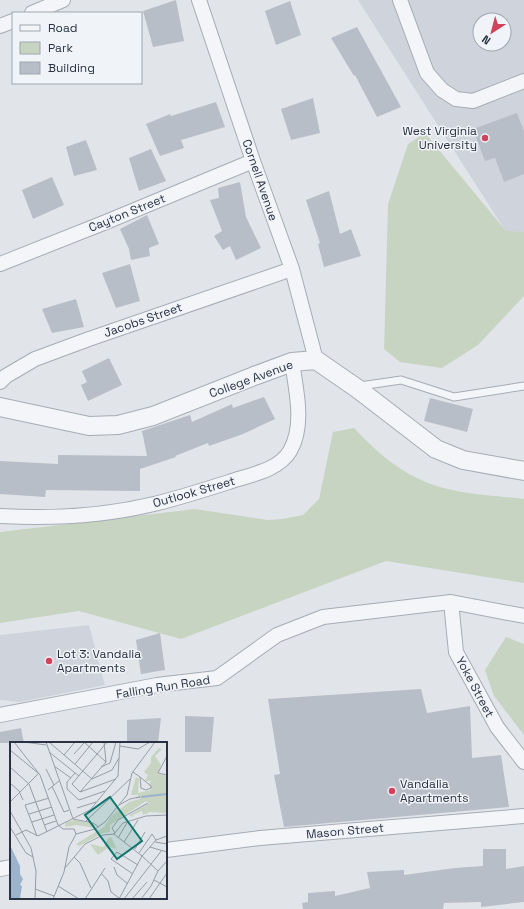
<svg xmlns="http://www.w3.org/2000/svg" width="524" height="909" font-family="'Space Grotesk',sans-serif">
	<rect width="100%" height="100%" fill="#e1e5ea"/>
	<!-- built -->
	<path fill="#cfd4dc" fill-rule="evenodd" d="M358,0H524V232H506ZM480,20H504V44H480Z
		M89,625L105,685L20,702L0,700V635Z"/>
	<!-- green -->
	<path fill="#c7d4c2" d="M425,133L506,231L524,232V296L478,345L442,368L400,362L384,349L388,204L408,144Z
		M354,428C373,448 393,467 419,479C449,494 491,495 524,499V583L386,561L181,639L79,611L0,623V532L195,509L268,520L282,519L303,515L319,499L333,432Z
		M506,637L524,644V735L494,696L485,670Z"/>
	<!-- building -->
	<path fill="#b8bec7" d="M176,0L184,41L153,47L143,11Z
		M290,1L301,35L276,45L265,11Z
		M357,27L401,107L377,117L355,75L354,76L331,38Z
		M313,98L320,133L291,140L281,109Z
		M216,102L225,127L181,140L184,148L160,156L146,124L170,114L171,116Z
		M517,113L524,131V174L504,182L495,158L485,161L473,129Z
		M86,140L97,170L74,176L66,147Z
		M151,149L166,181L139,191L129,158Z
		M52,177L64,205L33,219L22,190Z
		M240,182L246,217L261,248L236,260L230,246L223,250L214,236L222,231L210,200L219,198L218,188Z
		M329,191L340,234L351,229L361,256L324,267L318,244L320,243L306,200Z
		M147,215L159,244L149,248L150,256L131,260L129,249L120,229Z
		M130,264L140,301L116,308L102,273Z
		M76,299L84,327L52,333L42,309Z
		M109,358L122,385L88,401L81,385L87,382L82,371Z
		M264,397L275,419L243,434L209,446L208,443L175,456L176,457L140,469V491L46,490L45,497L0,494V461L58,464V455L147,456L142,431L190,415L192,422L232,404L233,408Z
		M430,398L473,409L467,432L424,421Z
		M160,633L165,670L141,674L136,640Z
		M421,689L427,713L470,706L472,758L501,755L509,807L284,827L274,775L280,774L268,699Z
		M185,716L214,717L211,752H185Z
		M161,718L158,743H127V720Z
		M21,728L24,743H0V732Z
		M483,849H506V869L524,866V902L481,907V902L444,903L443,909H303L302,903L308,902V893L335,891V896L370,888L367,872L404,870V875L455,868L483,866Z"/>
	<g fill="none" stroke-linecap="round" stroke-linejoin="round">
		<!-- service casing -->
		<g stroke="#a6acb4" stroke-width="9">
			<path id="service" d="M360,386L401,380L454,397L524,386"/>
		</g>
		<!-- minor casing -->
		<g stroke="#a6acb4" stroke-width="16">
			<path id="minor" d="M199,0L253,161L292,269L316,360
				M400,0L427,73L442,90L456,99L473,101L524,81
				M32,13L63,0
				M0,26L13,21
				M0,264L106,222L253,161
				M0,382L6,376L35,359L89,339L292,269
				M0,516C51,519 104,516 154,504C179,498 204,490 229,482C249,475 278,471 290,451C305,425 296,390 292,362
				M451,602L456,652L497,727L524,762
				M0,715L157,685L217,678L277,635L323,617L451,602L524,616
				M166,850L260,838L524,816
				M0,869L11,867"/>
		</g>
		<!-- tertiary casing -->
		<g stroke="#a6acb4" stroke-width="20">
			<path id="tertiary" d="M0,407L89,426L118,425L153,416L254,376L292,362L316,360L358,389L436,449L463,460L524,471"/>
		</g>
		<!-- service -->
		<use href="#service" stroke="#f4f5f8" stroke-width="7"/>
		<!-- minor -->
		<use href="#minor" stroke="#f4f5f8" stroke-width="14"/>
		<!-- tertiary -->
		<use href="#tertiary" stroke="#f4f5f8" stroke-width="18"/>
	</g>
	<!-- markers -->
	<g fill="#d3425b" stroke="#f0f3f7" stroke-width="1.5">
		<circle cx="485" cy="138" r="4"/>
		<circle cx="49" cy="661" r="4"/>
		<circle cx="392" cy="791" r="4"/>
	</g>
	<g text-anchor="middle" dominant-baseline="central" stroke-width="3" stroke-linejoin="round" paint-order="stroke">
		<!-- poi labels -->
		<g font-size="12" fill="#283242" stroke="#f0f3f7" text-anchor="start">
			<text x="477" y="131" text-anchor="end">West Virginia<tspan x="477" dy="14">University</tspan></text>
			<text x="57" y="654">Lot 3: Vandalia<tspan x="57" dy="14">Apartments</tspan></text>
			<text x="400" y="784">Vandalia<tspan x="400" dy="14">Apartments</tspan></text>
		</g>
		<!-- street labels -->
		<g font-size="12" fill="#283242" stroke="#f0f3f7">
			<text transform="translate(260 180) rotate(71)">Cornell Avenue</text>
			<text transform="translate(127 213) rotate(-22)">Cayton Street</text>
			<text transform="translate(143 320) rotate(-19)">Jacobs Street</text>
			<text transform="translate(251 379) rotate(-20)">College Avenue</text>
			<text transform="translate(194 492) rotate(-16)">Outlook Street</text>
			<text transform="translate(163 687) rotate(-9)">Falling Run Road</text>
			<text transform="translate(475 687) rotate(62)">Yoke Street</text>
			<text transform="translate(345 831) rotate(-5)">Mason Street</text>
		</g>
	</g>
	<!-- overview -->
	<g transform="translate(10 742)">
		<rect width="157" height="157" fill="#e1e5ea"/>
		<path d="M149,6L152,7L145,14L151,23L148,32L157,34V71L140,70L133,73L132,69L123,73V75L119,73L139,61L136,59L100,83V90L93,91L69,104L66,102L94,85L101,74L119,60L130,57L128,53H121L126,35L129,37L128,51L141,48L139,41L142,39H135L138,33L134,30L141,21V15ZM65,78L84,82L85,86L67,83L55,85L56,80ZM101,95L107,107L99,105L88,113L80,102L94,105L98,96Z" fill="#c7d4c2"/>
		<path d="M0,103L10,124V132L13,137L10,143L12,144L10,157H0Z" fill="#9bb3cb"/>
		<path fill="none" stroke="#9bb3cb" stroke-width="2" d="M131,55L157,52"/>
		<path fill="none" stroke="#979da7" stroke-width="1" d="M4,0L30,33L48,83L53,87H64L66,92M14,0L36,3M36,0L63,77L83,81L89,85M39,0L82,37L102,28L109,16M74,0L96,20M110,4L128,7L140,0M0,8L28,31M39,10L69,34M64,12L74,1M54,13L65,0M157,14L148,31L157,33M65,22L83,0M44,24L61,36M0,25L19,42L37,90M91,25L100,21L106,0M36,27L44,43M123,30L130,35L141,44V46L136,48L131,46L130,35M65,31L57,40V47L69,58L95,49M0,41L9,49L13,58M42,44L54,70L59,68M38,48L49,39M70,50L62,42L97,0M70,50L96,20L94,0M70,50L106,37M0,60L29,31M109,63L120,57L129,55H130L126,56M67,66L86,60M0,69L21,106L26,129L25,157M19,72L42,65M76,79L120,37M22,80L44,73M34,83L46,79M0,85L16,111L23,115M105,91L102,86L108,78L138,61M66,92L85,87L95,80L117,53L122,31L145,0M104,92L132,114L148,129M6,93L16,88L28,94L80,68L108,34L110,0M27,94L15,63L39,56M108,96L118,79M114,100L128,78M145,100L157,102M140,105L157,110M125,107L135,90M129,111L142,92L146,98M64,115L70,121L81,146M104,125L107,133L118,142M55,126L75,102L93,93L104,92L113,81L136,74L157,73M91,131L98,139L101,150L109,156M123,132L101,117L107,110L128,123M144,138L157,145M48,144L69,157M25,147L44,154M43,157L54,130L59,105L66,92M75,157L95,126M109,157L132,114L146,98L157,94M114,157L152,108M122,157L137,140M131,157L141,144L148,129L157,119M139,157L157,131"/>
		<path fill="#0f766e" fill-opacity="0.15" stroke="#0f766e" stroke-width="2" d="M100,55L132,99L107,117L75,73Z"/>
		<rect width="157" height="157" fill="none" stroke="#283242" stroke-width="2"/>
	</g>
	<!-- legend -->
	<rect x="12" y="12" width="130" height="72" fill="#f0f3f7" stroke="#a0a6af"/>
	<rect x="20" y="25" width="20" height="6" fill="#f4f5f8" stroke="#a0a6af"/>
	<text x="48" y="32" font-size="12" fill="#283242">Road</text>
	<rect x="20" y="42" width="20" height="12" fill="#c7d4c2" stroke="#a0a6af"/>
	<text x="48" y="52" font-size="12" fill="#283242">Park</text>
	<rect x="20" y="62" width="20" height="12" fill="#b8bec7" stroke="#a0a6af"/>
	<text x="48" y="72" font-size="12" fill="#283242">Building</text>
	<!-- north arrow -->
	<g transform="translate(492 32) rotate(216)"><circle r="19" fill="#f0f3f7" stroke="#a0a6af"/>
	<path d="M0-3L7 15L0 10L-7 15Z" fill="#d3425b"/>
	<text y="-6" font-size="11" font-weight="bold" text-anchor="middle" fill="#283242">N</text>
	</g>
</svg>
